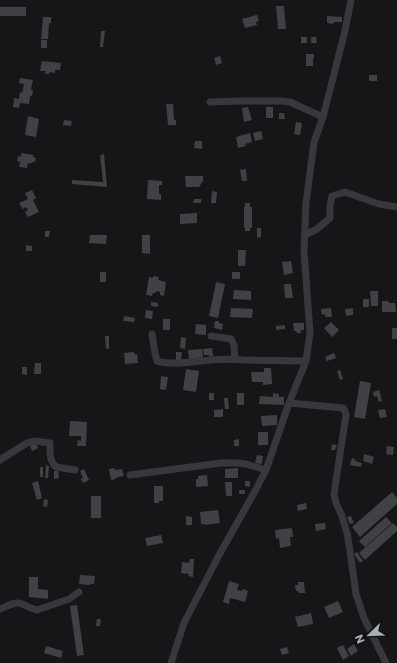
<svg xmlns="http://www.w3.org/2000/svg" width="397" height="663" font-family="Poppins,sans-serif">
	<rect width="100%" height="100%" fill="#161618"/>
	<!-- building -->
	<path fill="#404145" d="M276,6H284L286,29H278Z
		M0,7H26V16H0Z
		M257,15L259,21L256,22L257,25L245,28L242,19Z
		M327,16L342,17V22H334L333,24L327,23Z
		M43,17H51V23H49L48,39H41Z
		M101,31H105L103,47H100Z
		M301,37H307V43H301Z
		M311,37H316L317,43H311Z
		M41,40H47V48H41Z
		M306,54H314V58H313V66H306Z
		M220,56L222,63L216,65L214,58Z
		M42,61L61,63L60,70H55V73L49,72V74H45L46,71H40Z
		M369,75H377V81H369Z
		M20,78L33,80L31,89L33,90L32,96H30L29,104L20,103L19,108L13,107L14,98L19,99L20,92L22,93L24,84L19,83Z
		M166,104H173L174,120H176V125H168Z
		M248,107L252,120L244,122L242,108Z
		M266,107H273V118H266Z
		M279,113H284L285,119H279Z
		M28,116L39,119L36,137L25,135Z
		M64,120L72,121L71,126L63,125Z
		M296,122L302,123L300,135L294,134Z
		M261,131L263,139L255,141L253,133Z
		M250,133L252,142L245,144L246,146L238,148L236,137Z
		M195,141H202V149L194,148Z
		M21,153L34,155L33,157L36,158L35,162H33L32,163H28L27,168L19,167L20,162L17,161L18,156L21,157Z
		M104,154L107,187L72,184V180L103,182L100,155Z
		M246,169L247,181H242L240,170Z
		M185,176H203V181L199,187H186Z
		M148,180L162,181V185H159V194H161V200L147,199Z
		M32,190L36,198L33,200L39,212L28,217L25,212L28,210L26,207L23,209L19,203L28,199L25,193Z
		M212,191L217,192L216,203H211Z
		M194,199H201V203H193Z
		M245,203H250V207H252V228H250V231H245V228H244V207H245Z
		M197,213V223L180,224V214Z
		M257,228H261V237L257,238Z
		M45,231H50L49,237H45Z
		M90,235H107L106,244L89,243Z
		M142,235H150V254L142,253Z
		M26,245L32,246V251H26Z
		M238,250H246L245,266H238Z
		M291,261L293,273L284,275L282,262Z
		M100,272H106V282H100Z
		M232,272H240V279H232Z
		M153,276L159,277L158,280L166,282L164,296L160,295V292L156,291V293H153L152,296L146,295L149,277L153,278Z
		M216,282L225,284L218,318L209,316Z
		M284,284H291L293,298H285Z
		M234,290L251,291V300L233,299Z
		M370,291H378V306H371Z
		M363,299H369V307H363Z
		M382,301H388L389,303H395L396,312H382Z
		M151,302L158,303V307L151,306Z
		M231,308L253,309L252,318L230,317Z
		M331,308L332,317H325V314L322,315L321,309Z
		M353,308V315L346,316L345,309Z
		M146,310L153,311L152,319L145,318Z
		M124,316L135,318L134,322L123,321Z
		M163,319H170V330H163Z
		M215,321H219V323L223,324L222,330L214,328Z
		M331,322L339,330L332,337L324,328Z
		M293,323H304V330H301V333H297L296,331H294Z
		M196,324L206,325V335L195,334Z
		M285,325V329L276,330V326Z
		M392,328H397V339H392Z
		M105,336H109V349H106Z
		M181,337L186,338L185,349L180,348Z
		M212,348L213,356L209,357V355H204L203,349Z
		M202,349L203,357L189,359L188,350Z
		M134,352V354H137L138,363L125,364L124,353Z
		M176,352H182L181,360H176Z
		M334,353L336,358L327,361L325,357Z
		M35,363H41V374H34Z
		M22,367H27V375L22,374Z
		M264,368H271L272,384L263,385V382H252L251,372H264Z
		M186,369L199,371L196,392L183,390Z
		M340,370L343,379L340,380L337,371Z
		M161,376L168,377L166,390L160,389Z
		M360,381L371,383L365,419L354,417Z
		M379,390L382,401L379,402L377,396L374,397L373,392Z
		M209,393H214V400H209Z
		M237,393H244V405H237Z
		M273,393L279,394V397H284V405L259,404L260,396L273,397Z
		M224,398H228L229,409H225Z
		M223,409V417H214V410Z
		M385,409L387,417L380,418L378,410Z
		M277,415V425L262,426L261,416Z
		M70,421L87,422L86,446H77L78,440L81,441V436H69Z
		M258,432H268V445H258Z
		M239,439V446H234V440Z
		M36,443L38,448L32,451L30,446Z
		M332,444L337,445L335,450H331Z
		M387,446L394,447L393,455L386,454Z
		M364,454L374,457L372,464L363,461Z
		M257,455L263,456L262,464L255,463Z
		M352,458L355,459V461L362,463L361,467L350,465Z
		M46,465L49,466L48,478H45Z
		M40,467H43V477H40Z
		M115,468V470L122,469L124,476L115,478L116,479L111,480L109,469Z
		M238,468V478H225V469Z
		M84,469L89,480L83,483L81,479L83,478L80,471Z
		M54,471H58L59,478L54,479Z
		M207,475L208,486L196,487V479H198V476Z
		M38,481L42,498L37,500L32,483Z
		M245,481H250V487L245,486Z
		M225,482H232V496H226Z
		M154,486H163V501H159V503H154Z
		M239,490H245V494H239Z
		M392,492L397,498V504L360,537L352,527Z
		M91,496H101V518H91Z
		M44,499L48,500L47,507L43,506Z
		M306,503L307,509L298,511L297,505Z
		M218,510L220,523L205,525V524H201L200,512Z
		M186,516L192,517V525H186Z
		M351,516L354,523L350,524L347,517Z
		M386,517L392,523L365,547L359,541Z
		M325,523L326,529L316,531L315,524Z
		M393,523L397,527V531L365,560L359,553Z
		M292,528L293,537H290L291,546L280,548L279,538L276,539L275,530Z
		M161,535L163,543L147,546L145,538Z
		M357,552L363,561L360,563L354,554Z
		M190,559H194L193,577L188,576L189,574L181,573L182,562L189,563Z
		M80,575L95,576L94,584H90V585L79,584Z
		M29,577H38V589L48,590V599L29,597Z
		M229,581L239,584L237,590L242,591L243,589L248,591L245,602L230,598L229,604L223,602Z
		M298,582H304L305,593H299L298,591H296L295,585H298Z
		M338,601L343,612L329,618L324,607Z
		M77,605L84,655L77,656L70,606Z
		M311,613L313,624L298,627L295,617Z
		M97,619H101L100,626H96Z
		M354,644L358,651L351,656L347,649Z
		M343,645L349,656L343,660L337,648Z
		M46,646L63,651L61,658L44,653Z
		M287,647L289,653L282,655L280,649Z"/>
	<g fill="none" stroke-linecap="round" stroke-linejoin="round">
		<!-- minor -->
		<path stroke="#37383d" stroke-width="7" d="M210,102L241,101H281L290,102L323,117
			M305,235L317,229L330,218V207L332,196L345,192L379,204L397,207
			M152,334L155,353L157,361C170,366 197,361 211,360C222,359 233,359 243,360L306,361
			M211,336L231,339L234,345L235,359
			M289,403L343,408L345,411L346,415L334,494L336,503L342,516L347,533L350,551L356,594L364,618L386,663
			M0,460L27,443L34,441L50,443C50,451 49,461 56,467L75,470
			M130,475L221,463H237L246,464L266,470
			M0,609C7,606 15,601 22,604C27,606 31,609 37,610L69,599L79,592
			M171,663L184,623L218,557L254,493L266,470L289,403L306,361L310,333L304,251L306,203L314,142L323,117L345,31L351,0"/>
	</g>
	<!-- north arrow -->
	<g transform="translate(369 635) rotate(247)" stroke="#111113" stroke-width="3" paint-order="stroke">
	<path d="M0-3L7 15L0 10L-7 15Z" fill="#a8adb8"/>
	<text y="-6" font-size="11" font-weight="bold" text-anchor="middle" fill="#a8adb8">N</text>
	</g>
</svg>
